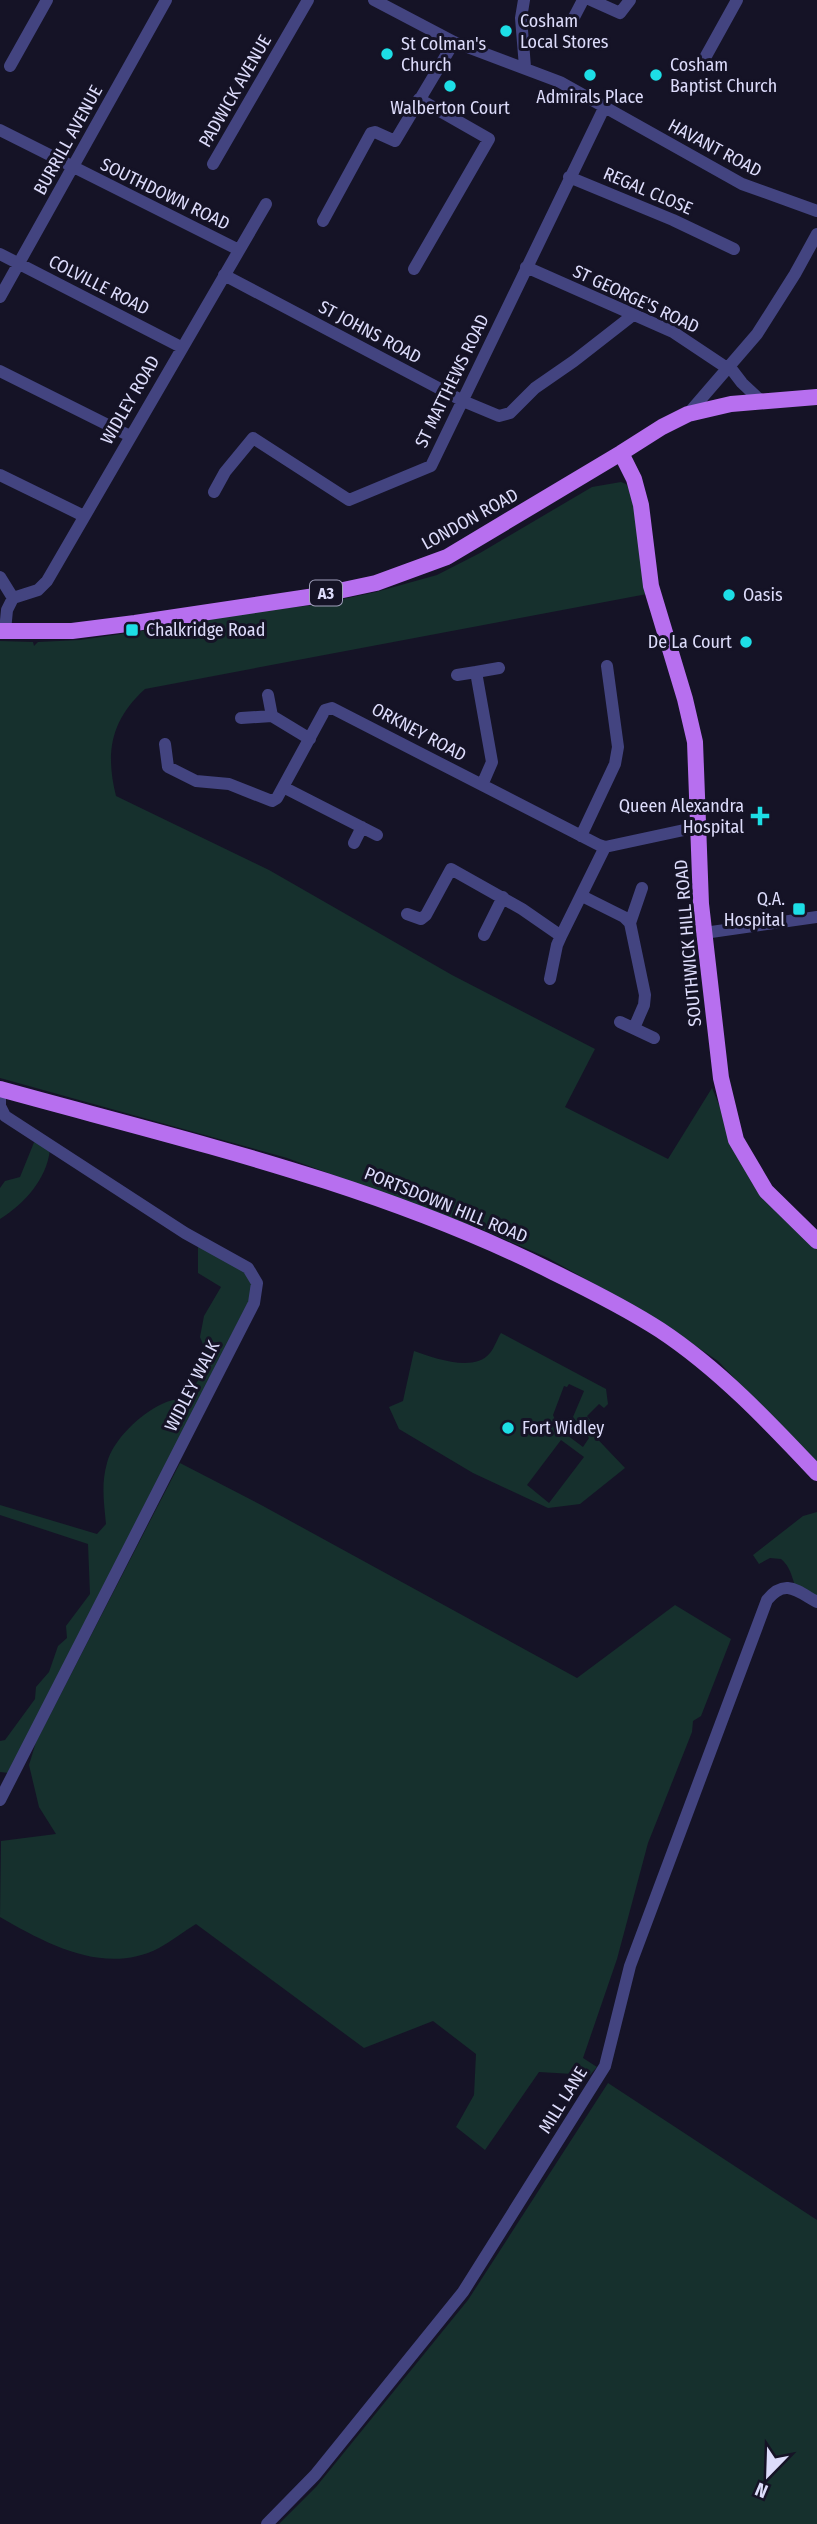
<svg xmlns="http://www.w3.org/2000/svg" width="817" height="2524" font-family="'Fira Sans Condensed',sans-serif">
	<rect width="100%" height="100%" fill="#151326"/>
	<!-- green -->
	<path fill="#16302d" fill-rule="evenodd" d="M621,482L626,484L632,495L647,594L145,689C111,720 105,752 116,796L269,870L452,975L595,1049L565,1107L668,1159L712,1088L752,1183L817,1249V1465L718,1361L650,1315L548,1258L484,1230L287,1158L0,1078V641L33,642L34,646L38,642L80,640L135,632L249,612L315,605L376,592L437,575L480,553L592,487Z
		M35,1140L50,1150C46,1180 25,1203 0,1219V1188L5,1181L20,1177Z
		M198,1245L244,1271L252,1282V1295L9,1773L0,1772V1741L5,1740L35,1699L36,1687L49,1672L58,1646L67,1638L66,1626L90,1594L88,1544L0,1515V1505L97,1534L106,1524C104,1503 101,1484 107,1463C113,1440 140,1414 162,1404C169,1400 180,1399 188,1397L203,1372L206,1352L200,1337L204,1316L221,1287L198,1273Z
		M501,1333L606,1389L608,1404L604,1408L599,1404L587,1416L590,1420L585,1426L625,1468L580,1504L548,1508L473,1473L399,1429L389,1407L403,1401L414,1351C434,1358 474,1373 490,1353C495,1347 497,1339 501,1333ZM569,1384L584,1391L573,1417L589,1438L583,1447L559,1429L553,1415L564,1386L567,1387ZM561,1440L584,1457L549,1503L527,1485Z
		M180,1463L263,1506L577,1678L675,1605L731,1639L701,1716L693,1721L692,1732L648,1843L617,1959L583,2058L597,2067L590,2075L539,2072L485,2150L456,2127L474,2095L476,2054L433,2021L364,2048L196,1924C184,1931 172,1941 159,1948C105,1976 47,1944 0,1917L1,1841L56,1834L39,1807L29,1765L36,1742Z
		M817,1512V1597C812,1595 804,1593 799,1590C791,1583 794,1570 781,1559L770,1558L759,1564L753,1555L803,1516Z
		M608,2083L817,2220V2524H279L316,2487L468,2300Z"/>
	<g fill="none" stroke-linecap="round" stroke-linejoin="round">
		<!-- minor -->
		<path stroke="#434480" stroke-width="12" d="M374,0L454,42L560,82L742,184L817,211
			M524,0L521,18L525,67
			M591,0L620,13L630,0
			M571,23L583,0
			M706,56L737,0
			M10,66L47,0
			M0,130L239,250
			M213,164L308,0
			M569,177L673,220L734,249
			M323,221L371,133L375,132L395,141L454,42
			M0,254L181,347
			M526,267L673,332L727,368
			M414,269L489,139L419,99
			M224,275L463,401L499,416L510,413L535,388L574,361L633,315
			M0,297L166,0
			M729,366L742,383L761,401
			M0,371L130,436
			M688,414L757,334L795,274L817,234
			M0,475L84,516
			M214,492L225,472L253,438L349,500L431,466L605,106
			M0,577L13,598L7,610L5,631
			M13,598L38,590L47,581L266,204
			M457,675L476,672
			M268,695L272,716
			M241,718L272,716L310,739
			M165,744L168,767L196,781L229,784L272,801L277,798L325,710L332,708L599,845L605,847L698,827
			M482,785L492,762L476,672L499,668
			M283,787L377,835
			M581,836L615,764L618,747L607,666
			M354,843L362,827
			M582,896L624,917L630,923L645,995L644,1005L634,1028
			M407,914L421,919L426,915L451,869L522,909L561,936L605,847
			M630,923L642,888
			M704,933L817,917
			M484,935L503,897
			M550,979L557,945L561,936
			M620,1022L654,1038
			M0,1800L254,1303L257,1283L248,1268L185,1233L5,1116L0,1106V1089
			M267,2524L315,2475L463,2292L605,2066L630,1966L767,1600C785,1578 797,1591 817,1602"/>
		<!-- major -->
		<path stroke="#b76fef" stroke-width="16" d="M621,453L634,479L641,505L651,586L685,699L695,742L701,904L721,1078L736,1140L766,1191L817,1241
			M0,631H72L135,623L315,596L376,583L447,557L621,453L662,427L688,414L731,404L817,397
			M0,1089C188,1141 378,1184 553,1272C590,1290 626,1308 660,1330C719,1369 769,1422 817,1473"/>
	</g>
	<!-- markers -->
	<g fill="#1ddee6" stroke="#151326" stroke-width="2.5">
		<circle cx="506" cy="31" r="7"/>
		<circle cx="387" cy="54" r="7"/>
		<circle cx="590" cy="75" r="7"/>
		<circle cx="656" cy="75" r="7"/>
		<circle cx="450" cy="86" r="7"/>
		<circle cx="729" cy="595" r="7"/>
		<rect x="125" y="623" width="14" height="14" rx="3.5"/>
		<circle cx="746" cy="642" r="7"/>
		<path d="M756.5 805.5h7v7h7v7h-7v7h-7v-7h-7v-7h7z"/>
		<rect x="792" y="902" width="14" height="14" rx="3.5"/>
		<circle cx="508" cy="1428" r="7"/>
	</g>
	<g text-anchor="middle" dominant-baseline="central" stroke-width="6" stroke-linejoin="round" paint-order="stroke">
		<!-- shield labels -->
		<rect fill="#151326" stroke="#a1a0bb" stroke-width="2" x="310" y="580.5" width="32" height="25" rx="5"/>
		<g font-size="16" font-weight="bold" fill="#dddcfb">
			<text x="326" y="593">A3</text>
		</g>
		<!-- poi labels -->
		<g font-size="18" fill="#dddcfb" stroke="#151326" text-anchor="start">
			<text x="520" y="21">Cosham<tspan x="520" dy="21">Local Stores</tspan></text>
			<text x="401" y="44">St Colman's<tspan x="401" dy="21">Church</tspan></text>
			<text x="670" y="65">Cosham<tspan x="670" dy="21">Baptist Church</tspan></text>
			<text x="590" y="97" text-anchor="middle">Admirals Place</text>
			<text x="450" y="108" text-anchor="middle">Walberton Court</text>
			<text x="743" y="595">Oasis</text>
			<text x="146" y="630">Chalkridge Road</text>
			<text x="732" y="642" text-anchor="end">De La Court</text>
			<text x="744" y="806" text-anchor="end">Queen Alexandra<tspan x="744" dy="21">Hospital</tspan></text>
			<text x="785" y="899" text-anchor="end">Q.A.<tspan x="785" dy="21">Hospital</tspan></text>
			<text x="522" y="1428">Fort Widley</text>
		</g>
		<!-- street labels -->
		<g font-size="18" fill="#dddcfb" stroke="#151326">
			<text transform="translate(235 91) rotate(-60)">PADWICK AVENUE</text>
			<text transform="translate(68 140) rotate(-61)">BURRILL AVENUE</text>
			<text transform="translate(715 148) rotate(28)">HAVANT ROAD</text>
			<text transform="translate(648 191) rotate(23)">REGAL CLOSE</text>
			<text transform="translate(165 194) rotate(26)">SOUTHDOWN ROAD</text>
			<text transform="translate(99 285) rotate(27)">COLVILLE ROAD</text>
			<text transform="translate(636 299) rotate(25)">ST GEORGE'S ROAD</text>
			<text transform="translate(370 332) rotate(28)">ST JOHNS ROAD</text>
			<text transform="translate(452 381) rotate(-64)">ST MATTHEWS ROAD</text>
			<text transform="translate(130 400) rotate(-60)">WIDLEY ROAD</text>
			<text transform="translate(470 519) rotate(-29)">LONDON ROAD</text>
			<text transform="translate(419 732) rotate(28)">ORKNEY ROAD</text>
			<text transform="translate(688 943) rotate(-95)">SOUTHWICK HILL ROAD</text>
			<text transform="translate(446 1205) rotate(22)">PORTSDOWN HILL ROAD</text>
			<text transform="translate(192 1386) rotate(-63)">WIDLEY WALK</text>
			<text transform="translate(563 2100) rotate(-58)">MILL LANE</text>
		</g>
	</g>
	<!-- north arrow -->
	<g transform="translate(768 2475) rotate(203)" stroke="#151326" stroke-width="5" paint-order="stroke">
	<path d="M0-5L12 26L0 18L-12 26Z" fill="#dddcfb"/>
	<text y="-10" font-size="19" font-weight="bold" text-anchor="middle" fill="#dddcfb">N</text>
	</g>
</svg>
